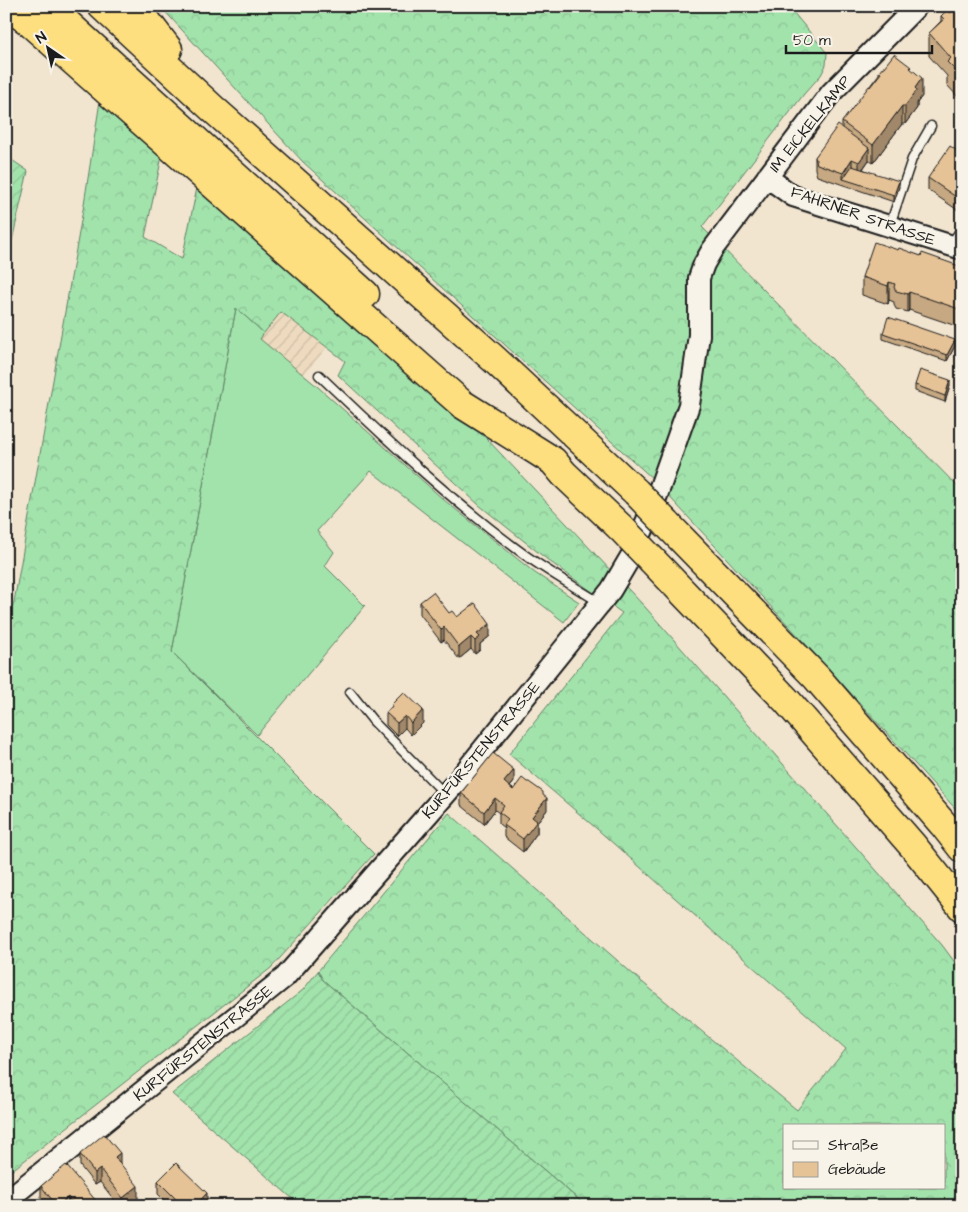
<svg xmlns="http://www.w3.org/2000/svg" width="968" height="1212" font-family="'Architects Daughter',sans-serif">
	<defs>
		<pattern id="industrial-furrows" width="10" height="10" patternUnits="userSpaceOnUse" patternTransform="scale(1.25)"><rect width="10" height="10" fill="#eedbbf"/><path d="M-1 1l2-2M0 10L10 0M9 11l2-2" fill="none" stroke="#ccbba4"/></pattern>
		<pattern id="forest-crowns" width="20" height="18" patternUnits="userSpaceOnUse" patternTransform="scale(1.25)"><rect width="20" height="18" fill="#a2e3ac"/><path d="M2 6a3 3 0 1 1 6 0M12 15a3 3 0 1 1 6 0" fill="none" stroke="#8bc293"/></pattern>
		<pattern id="garden-furrows" width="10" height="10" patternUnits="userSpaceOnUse" patternTransform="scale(1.25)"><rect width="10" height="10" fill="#a2e3ac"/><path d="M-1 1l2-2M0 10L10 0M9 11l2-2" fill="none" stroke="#8bc293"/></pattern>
	</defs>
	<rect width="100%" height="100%" fill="#f2e5d0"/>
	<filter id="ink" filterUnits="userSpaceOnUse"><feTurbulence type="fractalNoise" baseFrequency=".02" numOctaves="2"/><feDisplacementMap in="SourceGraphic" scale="10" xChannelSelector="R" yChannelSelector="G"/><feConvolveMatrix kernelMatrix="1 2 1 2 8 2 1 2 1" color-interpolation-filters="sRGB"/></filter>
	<g filter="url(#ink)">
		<!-- industrial -->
		<path fill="url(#industrial-furrows)" d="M281,312L327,347L304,375L259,339Z"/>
		<!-- grass -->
		<path fill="#a2e3ac" stroke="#5f8064" d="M236,308L264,333L260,339L318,387L444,500L535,573L579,602L564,622L371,471L317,531L334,552L325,566L365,606L257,735L172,652Z"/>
		<!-- forest -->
		<path fill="url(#forest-crowns)" stroke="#5f8064" fill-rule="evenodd" d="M160,6H788L827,53L826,65L821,75L804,94L702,227L962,491V816L837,678L653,479L303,162Z
			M100,101L162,156L145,237L182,259L197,188L486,438L645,607L942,945L962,972V1206H586L323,980L318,971L449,813L642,982L797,1110L846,1049L597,829L509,754L622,613L549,561L479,505L338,375L345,361L281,312L264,333L236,308L172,652L374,854L271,968L6,1175V619L14,602L84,204ZM784,1126H944V1188H784Z"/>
		<!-- garden -->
		<path fill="url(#garden-furrows)" stroke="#5f8064" d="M6,156L28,171L6,267Z
			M318,971L323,980L586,1206H301L172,1094L303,990Z"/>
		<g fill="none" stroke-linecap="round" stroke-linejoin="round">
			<!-- service casing -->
			<g stroke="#1c1c1c" stroke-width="11">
				<path id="service" d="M890,225L912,159L931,126
					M951,244L962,228
					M319,375C385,438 451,501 525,555C549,572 575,587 599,602
					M350,692L374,722L445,794"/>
			</g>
			<!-- tertiary casing -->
			<g stroke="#1c1c1c" stroke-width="24">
				<path id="tertiary" d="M767,177L793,196L962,249
					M6,1201L285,977L459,779L611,590L634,551L655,501L689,405L699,335V278L704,264L712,250L831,93L917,6"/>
			</g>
			<!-- motorway casing -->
			<g stroke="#1c1c1c" stroke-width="31">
				<path id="motorway" d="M8,6L27,20L462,404L553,461L564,474L621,528
					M48,6L365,294
					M102,6L212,108L495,360L636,492
					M135,6L168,49
					M667,524L817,678L943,824L962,848
					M652,560L787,701L913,846L962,907"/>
			</g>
			<!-- service -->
			<use href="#service" stroke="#f7f3e8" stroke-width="8"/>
			<!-- tertiary -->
			<use href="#tertiary" stroke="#f7f3e8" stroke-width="20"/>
			<!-- motorway -->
			<use href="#motorway" stroke="#fedf80" stroke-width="28"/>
			<!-- motorway-bridge casing -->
			<g stroke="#1c1c1c" stroke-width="31" stroke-linecap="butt">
				<path id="motorway-bridge" d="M636,492L667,524
					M621,528L652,560"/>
			</g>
			<!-- motorway-bridge -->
			<use href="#motorway-bridge" stroke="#fedf80" stroke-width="28"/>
		</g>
		<!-- wall -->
		<path fill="#c6a882" stroke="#1c1c1c" d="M962,6V95L959,98L947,85V76L929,56V33L941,21V16L950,13Z
			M884,67L911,69L922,96L917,103V108L905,124H902L873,163L869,160L863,169L899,187L894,202L817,176L815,169V157L842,128V122L879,74V72Z
			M962,152V213L928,190V178Z
			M898,250L962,267V328L909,310L908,312L896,309L894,305V302L889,300L888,304L862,295V277Z
			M883,333L955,346L947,361L883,339Z
			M915,385L950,386L945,402L915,391Z
			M420,602L457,617L490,636L480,644V650L475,654L471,649L459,659L444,640L441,642L420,614Z
			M392,704L423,723L411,735L405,728L397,736L386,725V713L392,706Z
			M514,782L510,787L547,810L537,822V833L523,852L504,837V828L499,824V813L495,810L484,824L461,805V793Z
			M80,1154L120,1163L138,1198L128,1206H119L100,1182L95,1185L80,1166Z
			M158,1181L207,1206H170L158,1194Z
			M41,1186L97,1206H47L41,1198Z"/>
		<!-- shaded-wall -->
		<path fill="#a1886a" stroke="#1c1c1c" d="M962,48V95L959,98V74L961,49Z
			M922,78V96L917,103V108L905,124V106L915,88Z
			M902,106V124L873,163V145Z
			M869,148V160L859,174V162Z
			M852,159V172L843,179V173Z
			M899,181V187L894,202V195Z
			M889,282V300L888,304V286Z
			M909,292V310L908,312V294Z
			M955,340V346L947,361V355Z
			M950,380V386L945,402V396Z
			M490,624V636L480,644V650L475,654V641L477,634Z
			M444,627V640L441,642V630Z
			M471,637V649L459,659V647Z
			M423,710V723L411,735V723Z
			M405,716V728L397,736V723Z
			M514,770V782L504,794V782Z
			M495,798V810L484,824V812Z
			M547,798V810L537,822V833L523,852V839L532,817Z
			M120,1153V1166L115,1157Z
			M100,1169V1182L95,1185V1173Z
			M138,1186V1198L128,1206H123V1198Z
			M207,1193V1206H195Z
			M68,1197V1206H58Z
			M97,1202V1206H92Z"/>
		<!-- building -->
		<path fill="#e6c397" stroke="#1c1c1c" d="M958,6H962V48L961,49L962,50V71L959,74L947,62L951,58L929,33L944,19L941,16L947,10L950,13Z
			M894,54L911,67L910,68L922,78L915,88L917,90L905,106H902L873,145L842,122L869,86L870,87L881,73L879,72L883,67H884Z
			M838,125L869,148L859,162L852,159L843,173L817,164L815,157Z
			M950,146L960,153L962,152V201L928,178Z
			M852,166L899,181L894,195L843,179Z
			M874,242L898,250L899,248L921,256L922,253L962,267V310L909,292L908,294L896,291L894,287L895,284L889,282L888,286L862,277Z
			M888,317L955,340L947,355L883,333Z
			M920,370L950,380L945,396L915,385Z
			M433,592L449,613L452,611L457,617L475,603L490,624L477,634L480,637L475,641L471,637L459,647L444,627L441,630L420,602Z
			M404,692L423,710L411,723L405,716L397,723L386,713L393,705L392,704Z
			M493,753L514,770L504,782L513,790L522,778L527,782H529L543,792V795L547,798L532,817L537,821L523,839L504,825L508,819L499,812L504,805L495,798L484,812L461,793Z
			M104,1134L120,1153L115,1157L138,1186L123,1198L100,1169L95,1173L80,1154Z
			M176,1163L207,1193L195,1206H183L158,1181Z
			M66,1165L97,1202L92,1206H75L68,1197L57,1206L41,1186Z"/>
	</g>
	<g text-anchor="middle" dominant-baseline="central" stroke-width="5" stroke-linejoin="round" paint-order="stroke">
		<!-- street labels -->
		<g font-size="16" fill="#1c1c1c" stroke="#f7f3e8">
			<text transform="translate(810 124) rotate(-51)">IM EICKELKAMP</text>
			<text transform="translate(863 216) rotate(19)">FAHRNER STRASSE</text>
			<text transform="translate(481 750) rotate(-50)">KURFÜRSTENSTRASSE</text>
			<text transform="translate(203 1043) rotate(-39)">KURFÜRSTENSTRASSE</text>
		</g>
	</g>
	<!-- margin -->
	<rect width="968" height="1212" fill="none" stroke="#f7f3e8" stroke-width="25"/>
	<rect x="12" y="12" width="943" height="1187" fill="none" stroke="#1c1c1c" stroke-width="2" filter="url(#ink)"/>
	<!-- legend -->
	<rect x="783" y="1124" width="162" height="65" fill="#f7f3e8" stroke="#9f9d96"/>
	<rect x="793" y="1141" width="25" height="8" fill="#f7f3e8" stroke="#9f9d96"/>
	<text x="828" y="1150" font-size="15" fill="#1c1c1c">Straße</text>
	<rect x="793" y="1162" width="25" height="15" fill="#e6c397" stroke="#9f9d96"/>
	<text x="828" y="1174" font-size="15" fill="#1c1c1c">Gebäude</text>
	<!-- north arrow -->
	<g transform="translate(48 48) rotate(326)" stroke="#f7f3e8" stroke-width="4" paint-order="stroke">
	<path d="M0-4L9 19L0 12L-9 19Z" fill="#1c1c1c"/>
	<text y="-8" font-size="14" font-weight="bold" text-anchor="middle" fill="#1c1c1c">N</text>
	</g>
	<!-- scale -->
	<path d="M786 45v8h146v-8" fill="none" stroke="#1c1c1c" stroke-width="2.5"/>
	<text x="793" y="45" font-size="15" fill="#1c1c1c" stroke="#f7f3e8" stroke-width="4" paint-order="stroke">50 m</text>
</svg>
